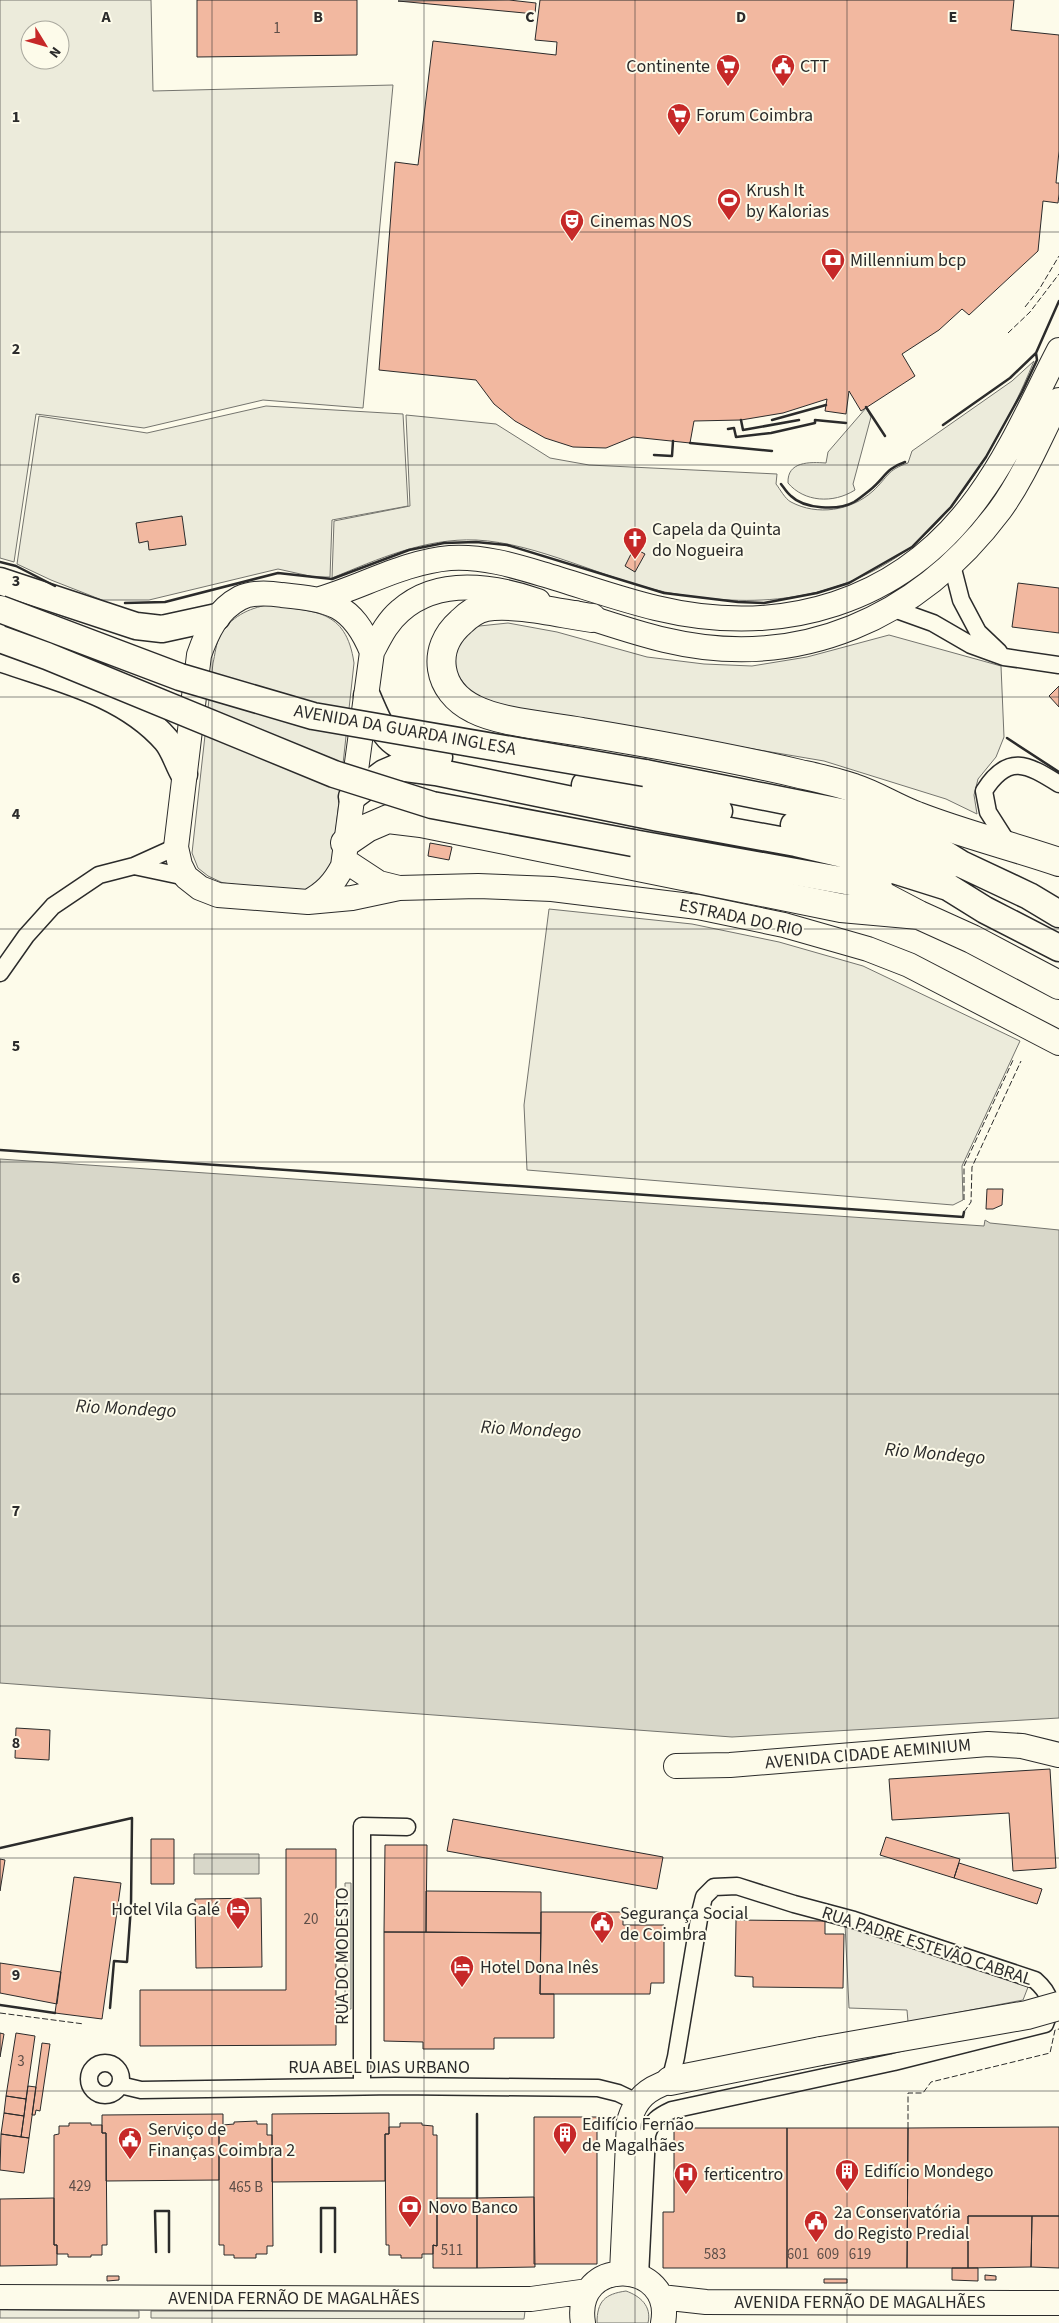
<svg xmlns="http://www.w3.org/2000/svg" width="1059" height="2323" font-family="'Source Sans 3',sans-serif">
	<rect width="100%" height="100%" fill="#fdfbea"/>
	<!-- green -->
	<path fill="#ecebdb" stroke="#74746e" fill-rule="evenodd" d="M0,0H151L153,91L393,85L363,408L263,400L144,428L36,414L14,562L0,558ZM30,30H60V60H30Z
		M1034,361C1009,422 964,506 911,547C837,603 753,609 665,592C604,579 538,543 476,540C425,538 378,559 332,578L334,521L410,506L406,415L496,424L550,458L589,465L777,474L776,484C780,489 785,499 791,502C817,516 851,511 873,491C888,477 887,470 908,463L912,451L1012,381Z
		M266,406L403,414L408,506L332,520L330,577H314L278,569L149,600H102L51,580L17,564L39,416L147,433Z
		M866,408L871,417L853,484L855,490C833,504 804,502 788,483C787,461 810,462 826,463L828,452Z
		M268,605C314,612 346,608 354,663L333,856L328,873L314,887L297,892L223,883L208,876L198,868L192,853L213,663C215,655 216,643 220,636C230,617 249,608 268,605Z
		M508,623L557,632L647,657L704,664L752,666L807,657L889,635L1001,666L1004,737L996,757L978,779L974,795L977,814L946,799L824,761L500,706L472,694L456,673L455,647L470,627Z
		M549,909L692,924L779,942L863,966L1020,1041L962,1166L963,1200L953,1205L527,1170L524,1105Z
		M626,2291C640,2296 652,2306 648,2323H597C597,2301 605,2294 626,2291Z
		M0,2310L139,2311V2318H0Z
		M151,2311H525L524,2319L151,2318Z"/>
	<!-- parking -->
	<path fill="#eceadb" stroke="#74746e" d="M345,1883H351V2009H345Z
		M845,1924L1030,1982L1023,2000L908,2022L907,2010L849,2008Z"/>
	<!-- water -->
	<path fill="#d8d7c9" stroke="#74746e" d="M0,1159L984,1226L985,1220L990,1223L1059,1230V1718L732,1737L0,1683Z
		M194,1854H259V1874H194Z"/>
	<!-- building -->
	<path fill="#f2b8a0" stroke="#2b2b2b" d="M197,0H357V55L197,57Z
		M509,0L536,3L535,14L398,1Z
		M540,0H1014L1011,30L1059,35V151L1056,183H1059V194L1058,203L1043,201L1038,251L969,315L962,309L939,330L902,354L915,376L861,411L849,391L846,414L825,411L827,399L783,413L741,420L694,421L690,443L633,437L606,448L573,447L545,438L515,421L494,404L476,380L379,370L395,162L418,165L433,41L556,55L557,42L535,40Z
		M182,516L186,545L149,550L148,541L139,543L136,523Z
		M634,548L645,554L635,572L625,566Z
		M1018,583L1059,588V633L1012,627Z
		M1059,686V707L1049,696Z
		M430,843L452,847L449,860L428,856Z
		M987,1189H1003L1002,1205L993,1209H986Z
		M16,1728L50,1730L49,1760L15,1758Z
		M1050,1769L1056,1868L1013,1871L1009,1813L892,1820L889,1779Z
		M453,1819L663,1857L657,1889L447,1851Z
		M886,1837L960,1859L954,1878L880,1855Z
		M151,1839H174V1884H151Z
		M385,1845H427L426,1932H384Z
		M286,1849H336V2045L140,2046V1990H286Z
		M0,1859L5,1860L0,1891Z
		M959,1863L1042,1889L1037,1904L954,1878Z
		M74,1877L121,1883L102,2019L55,2013Z
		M426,1891L541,1892V1933L426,1932Z
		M261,1898L262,1967L196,1968L195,1899Z
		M541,1912H623V1925H664V1983H651L650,1994H540Z
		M736,1920L825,1921V1934H844L843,1988L753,1987V1977L735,1976Z
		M384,1932L541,1933L540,1994H554V2038H494V2049H423V2042L384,2041Z
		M0,1963L61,1972L57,2004L0,1993Z
		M0,2033L4,2034L0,2057Z
		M16,2033L35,2036L26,2099L6,2096Z
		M42,2043L50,2044L40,2111L36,2110L35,2115H32Z
		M28,2086L36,2087L29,2138L21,2137Z
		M6,2096L26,2099L24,2116L4,2113Z
		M4,2113L24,2116L21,2137L1,2134Z
		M389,2113V2134H385V2181L272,2182V2114Z
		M223,2114V2134H219V2180L106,2181V2133H102V2115Z
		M534,2117H597V2264H534Z
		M257,2121V2124H267V2135H272L273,2246H267V2254H256V2258H234V2255H224V2245H219V2134H223V2125L234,2124V2122Z
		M69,2123H91V2125H102V2133H106L107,2245H102V2255H91V2257H68V2254H57V2245H54V2135L59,2134V2126H69Z
		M400,2123H422V2125L433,2126V2135H437V2246L433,2245V2254H422V2258H401V2255H389V2245H386L385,2134H389V2127H400Z
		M1052,2127H1059V2216H968V2268H907L908,2128Z
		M674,2128H787V2268H663V2212H674Z
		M787,2128H908L907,2268H787Z
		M1,2134L29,2138L24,2173L0,2170Z
		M534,2197L535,2267L477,2268V2198Z
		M54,2198V2245H57V2265L0,2266V2199Z
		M437,2198H477V2268H433V2245L437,2246Z
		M968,2216H1032L1031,2267L968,2268Z
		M1032,2216H1059V2268L1031,2267Z
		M952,2268H978V2281L952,2280Z
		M985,2275L996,2276V2280H985Z
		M107,2276H119V2280L107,2281Z
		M824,2279H847V2283H824Z"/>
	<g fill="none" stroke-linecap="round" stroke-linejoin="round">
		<!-- street casing -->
		<g stroke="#2b2b2b" stroke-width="19">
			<path id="street" d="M952,565L961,600L978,632L999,652
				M894,609L933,623L971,645L1004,657L1059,665
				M1009,845L988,812L984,791C1008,753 1027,764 1059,784
				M134,866L186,877
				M0,973L26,936L53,906L99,875L134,866L176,847
				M89 2079a16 16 0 1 1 32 0a16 16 0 1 1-32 0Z
				M120,2085L141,2090L395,2086L598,2088L618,2093L637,2102
				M362,2086V1826L407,1827
				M640,2276L647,2135C651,2121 659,2116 672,2110L894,2062L1045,2024C1053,2004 1051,1994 1035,1980L854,1920L794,1904L737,1886L714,1887L704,1897L700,1913L676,2057L670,2081"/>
		</g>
		<!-- secondary casing -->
		<g stroke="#2b2b2b" stroke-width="26">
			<path id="secondary" d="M320,599C364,586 404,562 450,558C482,556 512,565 542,574C580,585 618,599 656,608C781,638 901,604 978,497C1011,452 1033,400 1059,350
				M575,613C604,622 635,633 665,640C799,672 919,618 1000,510C1024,477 1040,437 1059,400
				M372,652C352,603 330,600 282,595C269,593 252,592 240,598C217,610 207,632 199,655L176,847L180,865L186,877L200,888L218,895L308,902L352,898L399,888L478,886L552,889L698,907L784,925L868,949L909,965L1059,1043
				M344,860L379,883L399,888
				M308,902C325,893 334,883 343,866L372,652C380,637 387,622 400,611C438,577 494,586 538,601
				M676,1766L730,1765L988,1744L1022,1746L1059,1755
				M622,2272L629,2121C636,2098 647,2089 670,2081
				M0,2297L531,2299L588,2291
				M661,2297L706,2302L1059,2303
				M583,2323C572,2255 675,2259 663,2323"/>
		</g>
		<!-- primary casing -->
		<g stroke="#2b2b2b" stroke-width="29">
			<path id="primary" d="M0,581L136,626L162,629L217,617
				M0,658C57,678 124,692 166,740C174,749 178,764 184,774
				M367,696C386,741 390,748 439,757
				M645,773L851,814L921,839L961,864L1029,896L1059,914
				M585,785L719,811
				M352,797L384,773L398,767L436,772L659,818L796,843L843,854L948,887L985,910L1059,948
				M794,825L839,834L916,857L961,864
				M633,843L879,887"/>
		</g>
		<!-- highway casing -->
		<g stroke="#2b2b2b" stroke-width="30">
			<path id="highway" d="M592,618C562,614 515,602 486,607C476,609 468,615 461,622C430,649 437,691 474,709C501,723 551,726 582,732C655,744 728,757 800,774C818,778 837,782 854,788C876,795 895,808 917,816C963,834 1012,846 1059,862
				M851,814L905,816
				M345,843L367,828L388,819L421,823L841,908L919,915
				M858,883L919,915L972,939L1059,985
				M670,2081L821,2051"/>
		</g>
		<!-- street -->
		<use href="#street" stroke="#fdfbea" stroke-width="16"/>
		<!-- secondary -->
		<use href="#secondary" stroke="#fdfbea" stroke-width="24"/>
		<!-- primary -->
		<use href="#primary" stroke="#fdfbea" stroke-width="26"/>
		<!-- highway -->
		<use href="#highway" stroke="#fdfbea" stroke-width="28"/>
		<!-- primary-bridge casing -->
		<g stroke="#2b2b2b" stroke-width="29" stroke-linecap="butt">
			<path id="primary-bridge" d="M0,609L180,677L313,716L645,773
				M0,639L47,656L334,774L432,805L633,843"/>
		</g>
		<!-- highway-bridge casing -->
		<g stroke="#2b2b2b" stroke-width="30" stroke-linecap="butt">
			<path id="highway-bridge" d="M821,2051L1027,2015L1059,2006"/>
		</g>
		<!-- primary-bridge -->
		<use href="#primary-bridge" stroke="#fdfbea" stroke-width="26"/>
		<!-- highway-bridge -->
		<use href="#highway-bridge" stroke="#fdfbea" stroke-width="28"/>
		<!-- fence -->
		<path stroke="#2b2b2b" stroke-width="1" stroke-dasharray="6 2.5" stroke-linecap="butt" d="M1025,307L1040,288L1059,256
			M1008,333L1030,312L1059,274
			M964,1200V1166L1014,1058
			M964,1212L971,1202L972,1167L1021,1061
			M0,2013L84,2024
			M908,2128V2093H923L931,2082L1050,2053L1055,2030L1059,2029"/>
		<!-- wall -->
		<path stroke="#2b2b2b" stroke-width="2.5" d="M866,407L885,436
			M741,420L743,430L799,420
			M772,420L826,405
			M943,425L1010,378L1036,353L1059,301
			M728,429L734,428L736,437L771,433L815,423V420L846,423
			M690,443L772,451
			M654,455L672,456L673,441
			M781,484C784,488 787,493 791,496C804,509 838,511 854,502C859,499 865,494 870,490C885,478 885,469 905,462
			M0,562L16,566L55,586
			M125,603L165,602L278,573L332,579L409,550L444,543L476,542L507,545L664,593L738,602L764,603L817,593L849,583L912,547L951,507L986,457L1022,392L1037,360L1036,353
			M1007,738L1059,772
			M0,1150L963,1217L964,1212
			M0,1848L132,1818L131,1906L127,1962L114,1961L110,2008
			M0,2005L55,2013
			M477,2114V2198
			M156,2252L155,2211H169V2252
			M321,2252V2208H335V2252"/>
	</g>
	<!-- grid -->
	<path fill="none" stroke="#2b2b2b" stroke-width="1" stroke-opacity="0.55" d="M212,0V2323M424,0V2323M635,0V2323M847,0V2323M0,232H1059M0,465H1059M0,697H1059M0,929H1059M0,1162H1059M0,1394H1059M0,1626H1059M0,1858H1059M0,2091H1059"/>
	<!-- icons -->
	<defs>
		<g id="supermarket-pin" transform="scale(1.25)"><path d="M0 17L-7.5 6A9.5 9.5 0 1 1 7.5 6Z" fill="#c62828" stroke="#fdfbea"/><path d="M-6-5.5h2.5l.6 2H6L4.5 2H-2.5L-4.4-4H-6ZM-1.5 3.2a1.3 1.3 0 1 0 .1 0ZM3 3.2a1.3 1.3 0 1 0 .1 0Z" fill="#fff"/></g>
		<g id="civic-pin" transform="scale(1.25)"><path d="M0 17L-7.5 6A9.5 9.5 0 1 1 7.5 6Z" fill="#c62828" stroke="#fdfbea"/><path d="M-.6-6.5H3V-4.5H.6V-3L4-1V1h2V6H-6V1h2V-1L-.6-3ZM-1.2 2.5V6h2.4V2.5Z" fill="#fff"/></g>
		<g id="stadium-pin" transform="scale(1.25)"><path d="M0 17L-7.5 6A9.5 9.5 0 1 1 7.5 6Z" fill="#c62828" stroke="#fdfbea"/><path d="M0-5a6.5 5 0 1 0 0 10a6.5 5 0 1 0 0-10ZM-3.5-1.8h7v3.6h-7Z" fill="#fff"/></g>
		<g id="theatre-pin" transform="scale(1.25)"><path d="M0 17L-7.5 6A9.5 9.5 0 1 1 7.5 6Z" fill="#c62828" stroke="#fdfbea"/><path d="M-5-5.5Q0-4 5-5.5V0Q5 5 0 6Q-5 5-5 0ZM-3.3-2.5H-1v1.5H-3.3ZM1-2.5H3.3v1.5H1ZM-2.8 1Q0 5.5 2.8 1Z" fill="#fff"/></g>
		<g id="bank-pin" transform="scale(1.25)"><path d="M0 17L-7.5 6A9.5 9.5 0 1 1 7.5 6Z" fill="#c62828" stroke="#fdfbea"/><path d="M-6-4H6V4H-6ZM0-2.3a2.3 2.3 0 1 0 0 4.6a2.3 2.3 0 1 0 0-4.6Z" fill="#fff"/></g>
		<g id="church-pin" transform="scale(1.25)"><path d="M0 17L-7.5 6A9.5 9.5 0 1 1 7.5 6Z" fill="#c62828" stroke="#fdfbea"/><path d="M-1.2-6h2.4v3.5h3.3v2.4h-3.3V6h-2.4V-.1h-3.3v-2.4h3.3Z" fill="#fff"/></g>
		<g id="hotel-pin" transform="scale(1.25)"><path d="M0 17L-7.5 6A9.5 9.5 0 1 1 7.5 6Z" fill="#c62828" stroke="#fdfbea"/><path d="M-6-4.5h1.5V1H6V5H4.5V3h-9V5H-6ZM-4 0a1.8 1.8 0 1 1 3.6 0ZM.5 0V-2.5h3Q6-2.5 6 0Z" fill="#fff"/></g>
		<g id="building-pin" transform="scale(1.25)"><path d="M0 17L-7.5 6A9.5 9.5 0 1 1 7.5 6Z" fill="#c62828" stroke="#fdfbea"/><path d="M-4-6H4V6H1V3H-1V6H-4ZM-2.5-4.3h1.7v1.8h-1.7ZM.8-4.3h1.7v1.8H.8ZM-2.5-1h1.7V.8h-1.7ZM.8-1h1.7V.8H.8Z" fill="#fff"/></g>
		<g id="hospital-pin" transform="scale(1.25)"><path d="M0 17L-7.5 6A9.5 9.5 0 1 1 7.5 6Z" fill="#c62828" stroke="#fdfbea"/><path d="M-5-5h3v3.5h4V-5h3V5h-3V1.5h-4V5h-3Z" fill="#fff"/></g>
	</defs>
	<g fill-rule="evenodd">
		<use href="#supermarket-pin" x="728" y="66"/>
		<use href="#civic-pin" x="783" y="66"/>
		<use href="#supermarket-pin" x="679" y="115"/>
		<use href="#stadium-pin" x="729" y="200"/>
		<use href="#theatre-pin" x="572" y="221"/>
		<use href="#bank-pin" x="833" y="260"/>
		<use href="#church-pin" x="635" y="539"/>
		<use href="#hotel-pin" x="238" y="1909"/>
		<use href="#civic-pin" x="602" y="1923"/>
		<use href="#hotel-pin" x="462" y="1967"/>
		<use href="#building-pin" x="565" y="2134"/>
		<use href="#civic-pin" x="130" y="2139"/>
		<use href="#building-pin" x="847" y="2171"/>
		<use href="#hospital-pin" x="686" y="2174"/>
		<use href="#bank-pin" x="410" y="2207"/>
		<use href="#civic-pin" x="816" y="2222"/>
	</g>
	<g text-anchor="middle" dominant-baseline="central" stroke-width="4" stroke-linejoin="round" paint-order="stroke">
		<!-- number labels -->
		<g font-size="15" fill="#5d4e48">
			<text x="277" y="28">1</text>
			<text x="311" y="1919">20</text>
			<text x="21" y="2061">3</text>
			<text x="80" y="2186">429</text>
			<text x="246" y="2187">465 B</text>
			<text x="452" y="2250">511</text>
			<text x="715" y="2254">583</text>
			<text x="798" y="2254">601</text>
			<text x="828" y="2254">609</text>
			<text x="860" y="2254">619</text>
		</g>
		<!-- poi labels -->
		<g font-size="18" fill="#2b2b2b" stroke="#fdfbea" text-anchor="start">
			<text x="710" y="66" text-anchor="end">Continente</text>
			<text x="800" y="66">CTT</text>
			<text x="696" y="115">Forum Coimbra</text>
			<text x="746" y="190">Krush It<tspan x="746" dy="21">by Kalorias</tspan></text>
			<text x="590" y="221">Cinemas NOS</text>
			<text x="850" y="260">Millennium bcp</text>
			<text x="652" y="529">Capela da Quinta<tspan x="652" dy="21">do Nogueira</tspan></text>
			<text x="220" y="1909" text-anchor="end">Hotel Vila Galé</text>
			<text x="620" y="1913">Segurança Social<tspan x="620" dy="21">de Coimbra</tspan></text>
			<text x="480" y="1967">Hotel Dona Inês</text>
			<text x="582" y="2124">Edifício Fernão<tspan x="582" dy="21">de Magalhães</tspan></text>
			<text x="148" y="2129">Serviço de<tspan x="148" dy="21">Finanças Coimbra 2</tspan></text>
			<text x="864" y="2171">Edifício Mondego</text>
			<text x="704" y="2174">ferticentro</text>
			<text x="428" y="2207">Novo Banco</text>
			<text x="834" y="2212">2a Conservatória<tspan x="834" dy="21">do Registo Predial</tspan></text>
		</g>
		<!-- street labels -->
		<g font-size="18" fill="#2b2b2b" stroke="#fdfbea">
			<text transform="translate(405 730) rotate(10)">AVENIDA DA GUARDA INGLESA</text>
			<text transform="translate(741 918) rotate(12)">ESTRADA DO RIO</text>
			<text transform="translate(868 1754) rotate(-5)">AVENIDA CIDADE AEMINIUM</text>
			<text transform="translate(927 1946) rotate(18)">RUA PADRE ESTEVÃO CABRAL</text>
			<text transform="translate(342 1956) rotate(-90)">RUA DO MODESTO</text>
			<text x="379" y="2067">RUA ABEL DIAS URBANO</text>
			<text x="294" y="2298">AVENIDA FERNÃO DE MAGALHÃES</text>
			<text x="860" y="2302">AVENIDA FERNÃO DE MAGALHÃES</text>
		</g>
		<!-- water labels -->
		<g font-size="19" font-style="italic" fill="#2b2b2b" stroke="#fdfbea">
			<text transform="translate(126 1409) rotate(3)">Rio Mondego</text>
			<text transform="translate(531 1430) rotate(3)">Rio Mondego</text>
			<text transform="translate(935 1454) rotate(5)">Rio Mondego</text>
		</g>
	</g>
	<g font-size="16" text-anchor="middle" font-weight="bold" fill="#2b2b2b" stroke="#fdfbea" stroke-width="4" stroke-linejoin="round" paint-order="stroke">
		<text x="106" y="22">A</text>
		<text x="318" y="22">B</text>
		<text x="530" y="22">C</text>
		<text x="741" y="22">D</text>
		<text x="953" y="22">E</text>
		<text x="16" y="122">1</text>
		<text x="16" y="354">2</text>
		<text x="16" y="586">3</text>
		<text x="16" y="819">4</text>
		<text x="16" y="1051">5</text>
		<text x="16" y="1283">6</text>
		<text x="16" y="1516">7</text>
		<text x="16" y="1748">8</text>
		<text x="16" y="1980">9</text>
	</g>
	<!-- north arrow -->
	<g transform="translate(45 45) rotate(127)"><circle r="24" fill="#fdfbea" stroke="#a9a89e"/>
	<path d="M0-4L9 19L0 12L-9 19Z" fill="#c62828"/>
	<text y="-8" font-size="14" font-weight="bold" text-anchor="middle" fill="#2b2b2b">N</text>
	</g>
</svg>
